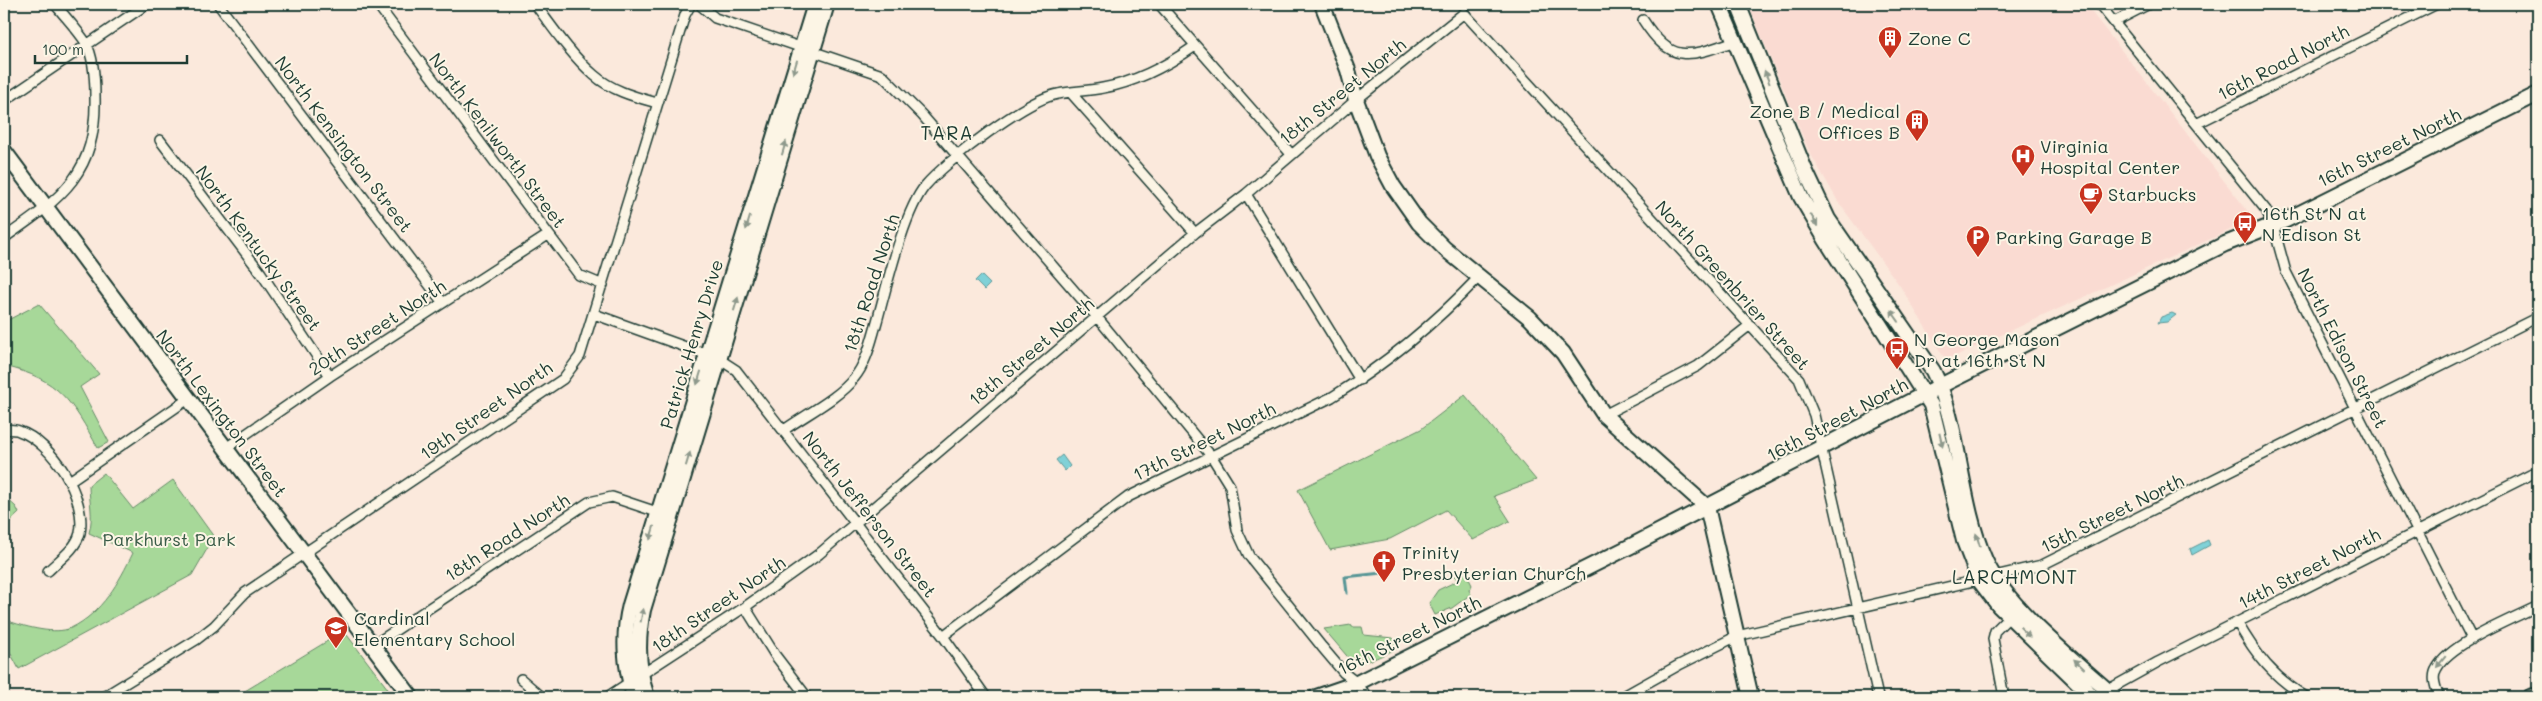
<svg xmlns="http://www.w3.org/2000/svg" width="2542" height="701" font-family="Mali,sans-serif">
	<rect width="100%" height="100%" fill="#fbe9dc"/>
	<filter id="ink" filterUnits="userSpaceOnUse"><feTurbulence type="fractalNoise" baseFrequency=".02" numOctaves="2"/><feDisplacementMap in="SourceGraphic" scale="10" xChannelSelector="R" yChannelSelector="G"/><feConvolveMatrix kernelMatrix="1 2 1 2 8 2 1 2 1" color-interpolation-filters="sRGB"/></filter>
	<g filter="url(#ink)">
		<!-- built -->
		<path fill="#fadbd2" d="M1748,4H2085L2254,219L1960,354L1945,359L1900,286L1839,203L1809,151Z"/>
		<!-- green -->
		<path fill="#a7d899" stroke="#638a66" d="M39,304L99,374L80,387L109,442L98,448C72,402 60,379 4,366V322Z
			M1465,395L1536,480L1494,496L1510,521L1473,540L1446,510L1390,539L1330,550L1298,490L1421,429Z
			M104,473L133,509L173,480L214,537L192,575L19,669L4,641V611L11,622C27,627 55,635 71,628C102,613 119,582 133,553L89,533C94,516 89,502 89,485Z
			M4,496L16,507L19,513L4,527Z
			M1465,571L1472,585L1469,590L1471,594L1452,608L1435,615L1429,603L1438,590L1457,581L1455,576Z
			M1351,625L1352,627H1362L1364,635L1393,638L1400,647C1386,653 1367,665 1352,662L1324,629Z
			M344,631L394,697H235Z"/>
		<!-- water -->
		<path fill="#80d1d7" stroke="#599696" d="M981,275L990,284L984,290L975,281Z
			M2172,313L2176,315L2167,322L2158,323L2161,317Z
			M1062,455L1070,466L1065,471L1056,460Z
			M2208,540L2210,545L2192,555L2190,549Z"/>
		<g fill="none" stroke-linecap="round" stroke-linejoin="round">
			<!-- stream -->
			<path stroke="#599696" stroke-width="3" d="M1347,593L1345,577L1382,573"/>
			<!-- street casing -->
			<g stroke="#1f3d34" stroke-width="12">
				<path id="street" d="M218,4L443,303
					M377,4L579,275L603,285
					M535,4C553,28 571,55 594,75C612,91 636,97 657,103
					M699,4L715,18L882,75L922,115L1097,317L1212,457L1230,486L1237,530L1249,556L1322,647L1344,673L1357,683L1367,697
					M1159,4L1291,154
					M2099,4L2266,210L2273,225L2286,272L2472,639
					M1643,20C1672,65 1689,57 1735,41
					M2114,22L2149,4
					M1071,93L1195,233
					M4,101L147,4
					M2198,123L2437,4
					M160,140L261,273L330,376
					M1246,194L1360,380
					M4,238C63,197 97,173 95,96C95,79 94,58 86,43C77,29 65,17 55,4
					M594,314L719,359L736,370L943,636L986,697
					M1604,415L1698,366L1750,325
					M4,429C8,430 15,429 19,431C52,442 87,498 80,533C76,549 59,560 48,571
					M784,430C805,415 839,398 854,378C866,364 871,342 876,325C886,290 903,213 925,186C945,162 1027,99 1058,94C1072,91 1088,91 1103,88C1137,82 1168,65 1195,46
					M226,448L330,376L548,235
					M71,480L188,399
					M745,607L775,655L807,697
					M2237,622C2256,655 2273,677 2306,697
					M943,636L1128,497L1332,397C1386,364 1435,323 1479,277
					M372,646L589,502L612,497L663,514
					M521,679L542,697
					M103,697L196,640L214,626L245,593L563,379L580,356L685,15L691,4
					M607,697L745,607L819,554L1195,233L1246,194L1356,100L1464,13L1799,379L1814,415L1878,697
					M1622,697L1679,665L1737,636L2042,565L2538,317
					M2004,697L1993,639L1995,631L2012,614
					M2095,697L2158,662L2538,471
					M2439,697C2436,688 2431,677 2437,668C2451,643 2512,619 2538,606"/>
			</g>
			<!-- secondary casing -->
			<g stroke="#1f3d34" stroke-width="18">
				<path id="secondary" d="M1322,4L1348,70L1356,100L1377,156L1393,186L1419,223L1445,249L1530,318L1563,353L1604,415L1707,507L1751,697
					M1719,4L1801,197L1826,240L1931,405L1964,541L1979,580L1999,606L2093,697
					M1738,4L1805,170L1828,219L1933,371L1940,386C1961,442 1961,505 1985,560C2005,606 2076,662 2115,697
					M4,151L411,697
					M634,697C625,666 622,637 630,605L815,4
					M647,697C637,668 637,640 643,610L827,4
					M1316,697L1357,683L1631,546L1940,386L2225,244L2286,220L2538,94
					M2530,697L2538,695"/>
			</g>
			<!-- street -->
			<use href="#street" stroke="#fcf5e5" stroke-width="9"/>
			<!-- secondary -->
			<use href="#secondary" stroke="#fcf5e5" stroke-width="14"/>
		</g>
		<!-- one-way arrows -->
		<defs><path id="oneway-solid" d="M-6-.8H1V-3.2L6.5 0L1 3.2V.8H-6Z" transform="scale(1.25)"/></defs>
		<g fill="#8e998c">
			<use href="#oneway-solid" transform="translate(795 67) rotate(107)"/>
			<use href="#oneway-solid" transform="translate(1767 77) rotate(-111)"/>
			<use href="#oneway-solid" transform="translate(784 148) rotate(-73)"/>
			<use href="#oneway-solid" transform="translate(1814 220) rotate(60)"/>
			<use href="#oneway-solid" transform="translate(748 223) rotate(107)"/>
			<use href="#oneway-solid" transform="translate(736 304) rotate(-73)"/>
			<use href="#oneway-solid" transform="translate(1895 316) rotate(-125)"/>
			<use href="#oneway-solid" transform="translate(699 378) rotate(107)"/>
			<use href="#oneway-solid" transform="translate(1941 440) rotate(77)"/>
			<use href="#oneway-solid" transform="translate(688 459) rotate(-73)"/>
			<use href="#oneway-solid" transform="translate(652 533) rotate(107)"/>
			<use href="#oneway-solid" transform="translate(1978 540) rotate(-107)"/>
			<use href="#oneway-solid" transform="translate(642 615) rotate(-79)"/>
			<use href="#oneway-solid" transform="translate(2025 632) rotate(45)"/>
			<use href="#oneway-solid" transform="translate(2441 662) rotate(129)"/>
			<use href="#oneway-solid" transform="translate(2079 664) rotate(-137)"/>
		</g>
	</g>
	<!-- icons -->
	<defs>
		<g id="building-pin" transform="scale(1.25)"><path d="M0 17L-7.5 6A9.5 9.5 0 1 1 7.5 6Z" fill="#c8321e" stroke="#fcf5e5"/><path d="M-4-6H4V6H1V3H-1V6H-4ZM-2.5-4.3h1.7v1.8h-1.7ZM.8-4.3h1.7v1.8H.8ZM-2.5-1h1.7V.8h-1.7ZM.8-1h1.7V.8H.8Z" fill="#fff"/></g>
		<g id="hospital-pin" transform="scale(1.25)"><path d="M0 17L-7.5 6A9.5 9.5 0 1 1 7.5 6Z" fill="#c8321e" stroke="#fcf5e5"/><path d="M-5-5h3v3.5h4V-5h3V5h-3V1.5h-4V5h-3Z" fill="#fff"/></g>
		<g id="cafe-pin" transform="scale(1.25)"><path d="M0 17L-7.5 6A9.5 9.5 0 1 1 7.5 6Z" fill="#c8321e" stroke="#fcf5e5"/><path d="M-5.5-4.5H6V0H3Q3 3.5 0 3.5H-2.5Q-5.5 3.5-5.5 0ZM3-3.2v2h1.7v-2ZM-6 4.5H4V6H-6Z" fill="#fff"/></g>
		<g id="bus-pin" transform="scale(1.25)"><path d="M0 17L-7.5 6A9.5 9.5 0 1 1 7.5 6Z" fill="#c8321e" stroke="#fcf5e5"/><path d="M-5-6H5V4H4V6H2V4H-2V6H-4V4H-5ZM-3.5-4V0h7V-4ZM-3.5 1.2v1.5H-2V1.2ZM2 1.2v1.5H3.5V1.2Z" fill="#fff"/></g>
		<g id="parking-pin" transform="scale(1.25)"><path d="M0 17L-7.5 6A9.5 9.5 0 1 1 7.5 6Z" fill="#c8321e" stroke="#fcf5e5"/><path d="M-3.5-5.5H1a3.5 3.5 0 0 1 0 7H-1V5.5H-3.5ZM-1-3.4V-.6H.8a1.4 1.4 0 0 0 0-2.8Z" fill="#fff"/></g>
		<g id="church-pin" transform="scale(1.25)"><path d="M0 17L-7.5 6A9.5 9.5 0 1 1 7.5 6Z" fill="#c8321e" stroke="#fcf5e5"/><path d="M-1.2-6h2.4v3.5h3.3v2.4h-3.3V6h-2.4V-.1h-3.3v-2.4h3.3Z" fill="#fff"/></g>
		<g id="school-pin" transform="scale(1.25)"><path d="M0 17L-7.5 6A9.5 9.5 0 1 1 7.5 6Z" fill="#c8321e" stroke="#fcf5e5"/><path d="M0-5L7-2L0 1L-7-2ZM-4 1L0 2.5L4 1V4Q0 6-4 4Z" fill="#fff"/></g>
	</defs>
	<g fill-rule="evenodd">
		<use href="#building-pin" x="1890" y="38"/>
		<use href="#building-pin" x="1917" y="121"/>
		<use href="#hospital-pin" x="2023" y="156"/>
		<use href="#cafe-pin" x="2091" y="194"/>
		<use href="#bus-pin" x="2245" y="223"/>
		<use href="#parking-pin" x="1978" y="237"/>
		<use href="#bus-pin" x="1897" y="349"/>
		<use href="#church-pin" x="1384" y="562"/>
		<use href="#school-pin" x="336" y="628"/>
	</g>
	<g text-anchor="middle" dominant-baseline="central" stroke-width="4" stroke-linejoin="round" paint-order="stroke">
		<!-- poi labels -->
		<g font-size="18" fill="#1f3d34" stroke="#fcf5e5" text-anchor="start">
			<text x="1908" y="38">Zone C</text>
			<text x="1900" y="111" text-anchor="end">Zone B / Medical<tspan x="1900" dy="21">Offices B</tspan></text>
			<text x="2040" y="146">Virginia<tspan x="2040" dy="21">Hospital Center</tspan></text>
			<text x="2108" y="194">Starbucks</text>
			<text x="2262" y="213">16th St N at<tspan x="2262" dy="21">N Edison St</tspan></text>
			<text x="1996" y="237">Parking Garage B</text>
			<text x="1914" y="339">N George Mason<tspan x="1914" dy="21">Dr at 16th St N</tspan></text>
			<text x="1402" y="552">Trinity<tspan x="1402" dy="21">Presbyterian Church</tspan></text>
			<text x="354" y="618">Cardinal<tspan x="354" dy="21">Elementary School</tspan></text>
		</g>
		<!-- street labels -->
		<g font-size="18" fill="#1f3d34" stroke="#fcf5e5">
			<text transform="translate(2283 62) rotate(-27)">16th Road North</text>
			<text transform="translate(1342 91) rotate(-39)">18th Street North</text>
			<text transform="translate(498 140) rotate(53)">North Kenilworth Street</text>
			<text transform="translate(344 144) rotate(53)">North Kensington Street</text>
			<text transform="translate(2389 147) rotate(-26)">16th Street North</text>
			<text transform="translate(259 248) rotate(54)">North Kentucky Street</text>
			<text transform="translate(871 283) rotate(-72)">18th Road North</text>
			<text transform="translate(1733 285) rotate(48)">North Greenbrier Street</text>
			<text transform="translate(377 327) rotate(-33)">20th Street North</text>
			<text transform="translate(691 344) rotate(-73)">Patrick Henry Drive</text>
			<text transform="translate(2343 348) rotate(63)">North Edison Street</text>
			<text transform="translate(1031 351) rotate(-40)">18th Street North</text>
			<text transform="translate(486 410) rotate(-35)">19th Street North</text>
			<text transform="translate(222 413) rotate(53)">North Lexington Street</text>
			<text transform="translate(1837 419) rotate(-28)">16th Street North</text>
			<text transform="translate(1204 441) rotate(-26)">17th Street North</text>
			<text transform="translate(2112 513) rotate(-26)">15th Street North</text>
			<text transform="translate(870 514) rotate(52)">North Jefferson Street</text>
			<text transform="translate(507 537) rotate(-33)">18th Road North</text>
			<text transform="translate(2309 568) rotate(-27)">14th Street North</text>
			<text transform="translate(718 604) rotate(-34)">18th Street North</text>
			<text transform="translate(1409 635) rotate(-26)">16th Street North</text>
		</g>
		<!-- park labels -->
		<g font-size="18" fill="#3a5c48" stroke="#fcf5e5">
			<text x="169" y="539">Parkhurst Park</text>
		</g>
		<!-- neighbourhood labels -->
		<g font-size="19" letter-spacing="1" fill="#1f3d34" stroke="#fcf5e5">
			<text x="947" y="132">TARA</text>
			<text x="2015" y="576">LARCHMONT</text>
		</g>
	</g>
	<!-- margin -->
	<rect width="2542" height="701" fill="none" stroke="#fcf5e5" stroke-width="20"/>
	<rect x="10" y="10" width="2522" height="681" fill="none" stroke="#1f3d34" stroke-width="2" filter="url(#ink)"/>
	<!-- scale -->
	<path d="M35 55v8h152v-8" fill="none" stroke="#1f3d34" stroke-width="2.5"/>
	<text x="42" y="55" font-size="15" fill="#1f3d34" stroke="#fcf5e5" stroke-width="4" paint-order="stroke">100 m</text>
</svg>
